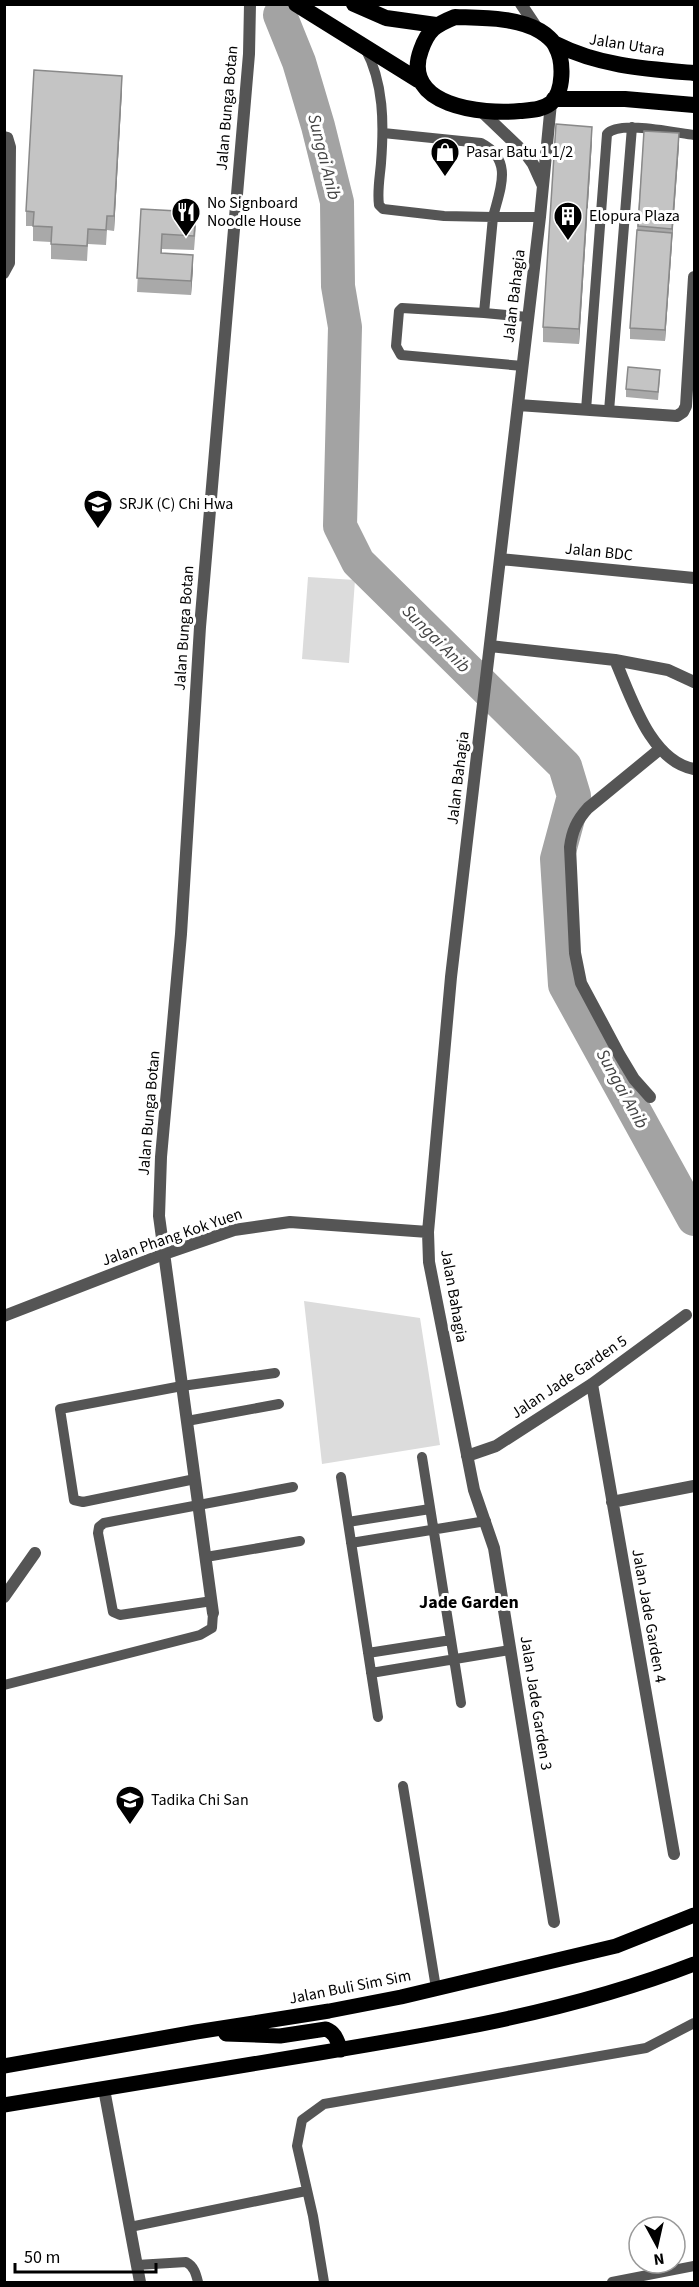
<svg xmlns="http://www.w3.org/2000/svg" width="699" height="2287" font-family="'Source Sans 3',sans-serif">
	<rect width="100%" height="100%" fill="#fff"/>
	<!-- green -->
	<path fill="#dcdcdc" d="M308,577L355,580L349,663L302,659Z
		M304,1301L420,1318L440,1445L322,1464Z"/>
	<g fill="none" stroke-linecap="round" stroke-linejoin="round">
		<!-- river -->
		<path stroke="#a3a3a3" stroke-width="34" d="M280,15L299,62L318,126L337,202L338,286L345,327L340,526L358,562L565,766L574,796L557,859L565,985L694,1219"/>
		<!-- service -->
		<path stroke="#555" stroke-width="10" d="M365,48C384,83 384,124 381,163C380,176 377,191 379,205L383,209L444,216L493,217L484,313L528,317
			M383,133L481,143C514,160 500,189 493,217H540
			M4,136L8,137L11,147L10,263L4,274
			M484,313L402,308L399,311L396,346L401,355L523,366
			M586,410L607,134C619,120 676,133 694,135
			M609,411L632,127
			M187,1421L279,1404
			M422,1457L461,1703
			M341,1477L378,1717
			M195,1479L83,1502L74,1500L60,1409L182,1386L275,1373
			M348,1522L430,1509
			M351,1543L486,1521
			M206,1557L300,1541
			M212,1601L120,1615L113,1612L98,1533L99,1527L104,1523L293,1487
			M368,1653L451,1640
			M371,1673L510,1650
			M4,1685L200,1635L212,1628L213,1613
			M403,1786L436,1988
			M130,2227L306,2191
			M137,2265L186,2262C194,2266 196,2274 198,2282
			M324,2282L313,2216L297,2146L302,2120L324,2104L646,2048L694,2023
			M612,2282L694,2266"/>
		<!-- minor -->
		<path stroke="#555" stroke-width="12" d="M521,4L539,31
			M551,103L540,217L451,977L428,1232L429,1262L474,1490L494,1548L554,1922
			M481,111L525,153L533,164L543,186
			M518,405L677,416L683,412L686,406L694,277
			M500,559L694,578
			M490,646L615,660L668,670L694,682
			M615,660C631,696 650,761 694,769
			M650,1097L634,1079L619,1054L581,983L575,953L570,847C572,831 577,820 588,808L660,749
			M4,1316L164,1254L234,1230L290,1222L428,1232
			M592,1384L674,1854
			M467,1456L496,1446L592,1384L686,1315
			M612,1502L694,1486
			M4,1597L35,1553
			M213,1613L159,1216L161,1157L181,934L200,627L249,54L250,4
			M104,2089L140,2282"/>
		<!-- primary -->
		<path stroke="#000" stroke-width="15" d="M226,2034L280,2036L326,2029C336,2033 337,2041 341,2050
			M4,2066L196,2032L329,2011L401,1997L616,1946L694,1915
			M4,2105C109,2088 214,2071 319,2053C446,2032 573,2011 694,1964"/>
		<!-- trunk -->
		<path stroke="#000" stroke-width="16" d="M296,4L418,80
			M354,4L386,18L436,25
			M455,17C482,18 516,17 540,31C545,34 554,41 556,47C564,61 564,92 551,103C542,110 531,110 520,111C483,115 400,106 421,50C428,30 435,25 455,17Z
			M556,44C599,66 647,69 694,73
			M554,99H625L694,105"/>
	</g>
	<!-- wall -->
	<path fill="#a9a9a9" d="M122,90L114,231L107,230L106,245L88,244L87,261L51,259V242L33,241V226H26V211Z
		M644,131L679,145L665,341L630,339V328Z
		M592,141L579,344L543,342V327Z
		M141,209L196,226L194,250L162,249V253L193,269L191,295L137,292Z
		M660,378L658,400L626,397V389Z"/>
	<!-- shaded-wall -->
	<path fill="#898989" d="M122,76V90L114,231V216Z
		M592,127V141L579,344V329Z
		M679,133V145L672,240V229Z
		M672,233V244L665,341V330Z
		M193,255V269L191,295V281Z"/>
	<!-- building -->
	<path fill="#c4c4c4" stroke="#898989" stroke-width="1.5" d="M34,70L122,76L114,216H107L106,230L88,229L87,246L51,244L52,227L33,226L34,212L26,211Z
		M556,124L592,127L579,329L543,327Z
		M644,131L679,133L672,229L638,226Z
		M141,209L196,212L194,236L162,234L161,253L193,255L191,281L137,278Z
		M637,230L672,233L665,330L630,328Z
		M628,367L660,370L658,392L626,389Z"/>
	<!-- icons -->
	<defs>
		<g id="shop-pin" transform="scale(1.5)"><path d="M0 17L-7.5 6A9.5 9.5 0 1 1 7.5 6Z" fill="#000" stroke="#fff"/><path d="M-5-2.5h2.3a2.7 3.5 0 0 1 5.4 0H5L5.5 6h-11ZM-1.5-2.5h3a1.5 2.3 0 0 0-3 0Z" fill="#fff"/></g>
		<g id="restaurant-pin" transform="scale(1.5)"><path d="M0 17L-7.5 6A9.5 9.5 0 1 1 7.5 6Z" fill="#000" stroke="#fff"/><path d="M-5-6h1v4h1v-4h1v4h1v-4h1v5L-1.5 .5V6h-2V.5L-5-1ZM5-6V6H3V1.5H1.5Q1.5-4 5-6Z" fill="#fff"/></g>
		<g id="building-pin" transform="scale(1.5)"><path d="M0 17L-7.5 6A9.5 9.5 0 1 1 7.5 6Z" fill="#000" stroke="#fff"/><path d="M-4-6H4V6H1V3H-1V6H-4ZM-2.5-4.3h1.7v1.8h-1.7ZM.8-4.3h1.7v1.8H.8ZM-2.5-1h1.7V.8h-1.7ZM.8-1h1.7V.8H.8Z" fill="#fff"/></g>
		<g id="school-pin" transform="scale(1.5)"><path d="M0 17L-7.5 6A9.5 9.5 0 1 1 7.5 6Z" fill="#000" stroke="#fff"/><path d="M0-5L7-2L0 1L-7-2ZM-4 1L0 2.5L4 1V4Q0 6-4 4Z" fill="#fff"/></g>
	</defs>
	<g fill-rule="evenodd">
		<use href="#shop-pin" x="445" y="152"/>
		<use href="#restaurant-pin" x="186" y="212"/>
		<use href="#building-pin" x="568" y="216"/>
		<use href="#school-pin" x="98" y="504"/>
		<use href="#school-pin" x="130" y="1800"/>
	</g>
	<g text-anchor="middle" dominant-baseline="central" stroke-width="6" stroke-linejoin="round" paint-order="stroke">
		<!-- street labels -->
		<g font-size="16" fill="#000" stroke="#fff">
			<text transform="translate(627 45) rotate(9)">Jalan Utara</text>
			<text transform="translate(227 108) rotate(-85)">Jalan Bunga Botan</text>
			<text transform="translate(514 296) rotate(-83)">Jalan Bahagia</text>
			<text transform="translate(599 552) rotate(6)">Jalan BDC</text>
			<text transform="translate(184 628) rotate(-86)">Jalan Bunga Botan</text>
			<text transform="translate(458 778) rotate(-83)">Jalan Bahagia</text>
			<text transform="translate(149 1113) rotate(-85)">Jalan Bunga Botan</text>
			<text transform="translate(172 1237) rotate(-19)">Jalan Phang Kok Yuen</text>
			<text transform="translate(454 1296) rotate(80)">Jalan Bahagia</text>
			<text transform="translate(569 1377) rotate(-34)">Jalan Jade Garden 5</text>
			<text transform="translate(649 1616) rotate(80)">Jalan Jade Garden 4</text>
			<text transform="translate(536 1703) rotate(81)">Jalan Jade Garden 3</text>
			<text transform="translate(350 1987) rotate(-11)">Jalan Buli Sim Sim</text>
		</g>
		<!-- poi labels -->
		<g font-size="16" fill="#000" stroke="#fff" text-anchor="start">
			<text x="466" y="152">Pasar Batu 1 1/2</text>
			<text x="207" y="203">No Signboard<tspan x="207" dy="18">Noodle House</tspan></text>
			<text x="589" y="216">Elopura Plaza</text>
			<text x="119" y="504">SRJK (C) Chi Hwa</text>
			<text x="151" y="1800">Tadika Chi San</text>
		</g>
		<!-- water labels -->
		<g font-size="18" font-style="italic" fill="#444" stroke="#fff">
			<text transform="translate(324 157) rotate(76)">Sungai Anib</text>
			<text transform="translate(436 639) rotate(45)">Sungai Anib</text>
			<text transform="translate(622 1089) rotate(61)">Sungai Anib</text>
		</g>
		<!-- neighbourhood labels -->
		<g font-size="18" font-weight="bold" fill="#000" stroke="#fff">
			<text x="469" y="1602">Jade Garden</text>
		</g>
	</g>
	<!-- border -->
	<rect width="699" height="2287" fill="none" stroke="#000000" stroke-width="12"/>
	<!-- north arrow -->
	<g transform="translate(657 2245) rotate(172)"><circle r="28" fill="#ffffff" stroke="#999999" stroke-width="1.5"/>
	<path d="M0-4.5L10 22L0 15L-10 22Z" fill="#000000"/>
	<text y="-9" font-size="16" font-weight="bold" text-anchor="middle" fill="#000000">N</text>
	</g>
	<!-- scale -->
	<path d="M15 2263v9h141v-9" fill="none" stroke="#000000" stroke-width="3"/>
	<text x="24" y="2263" font-size="18" fill="#000000" stroke="#ffffff" stroke-width="4.5" paint-order="stroke">50 m</text>
</svg>
